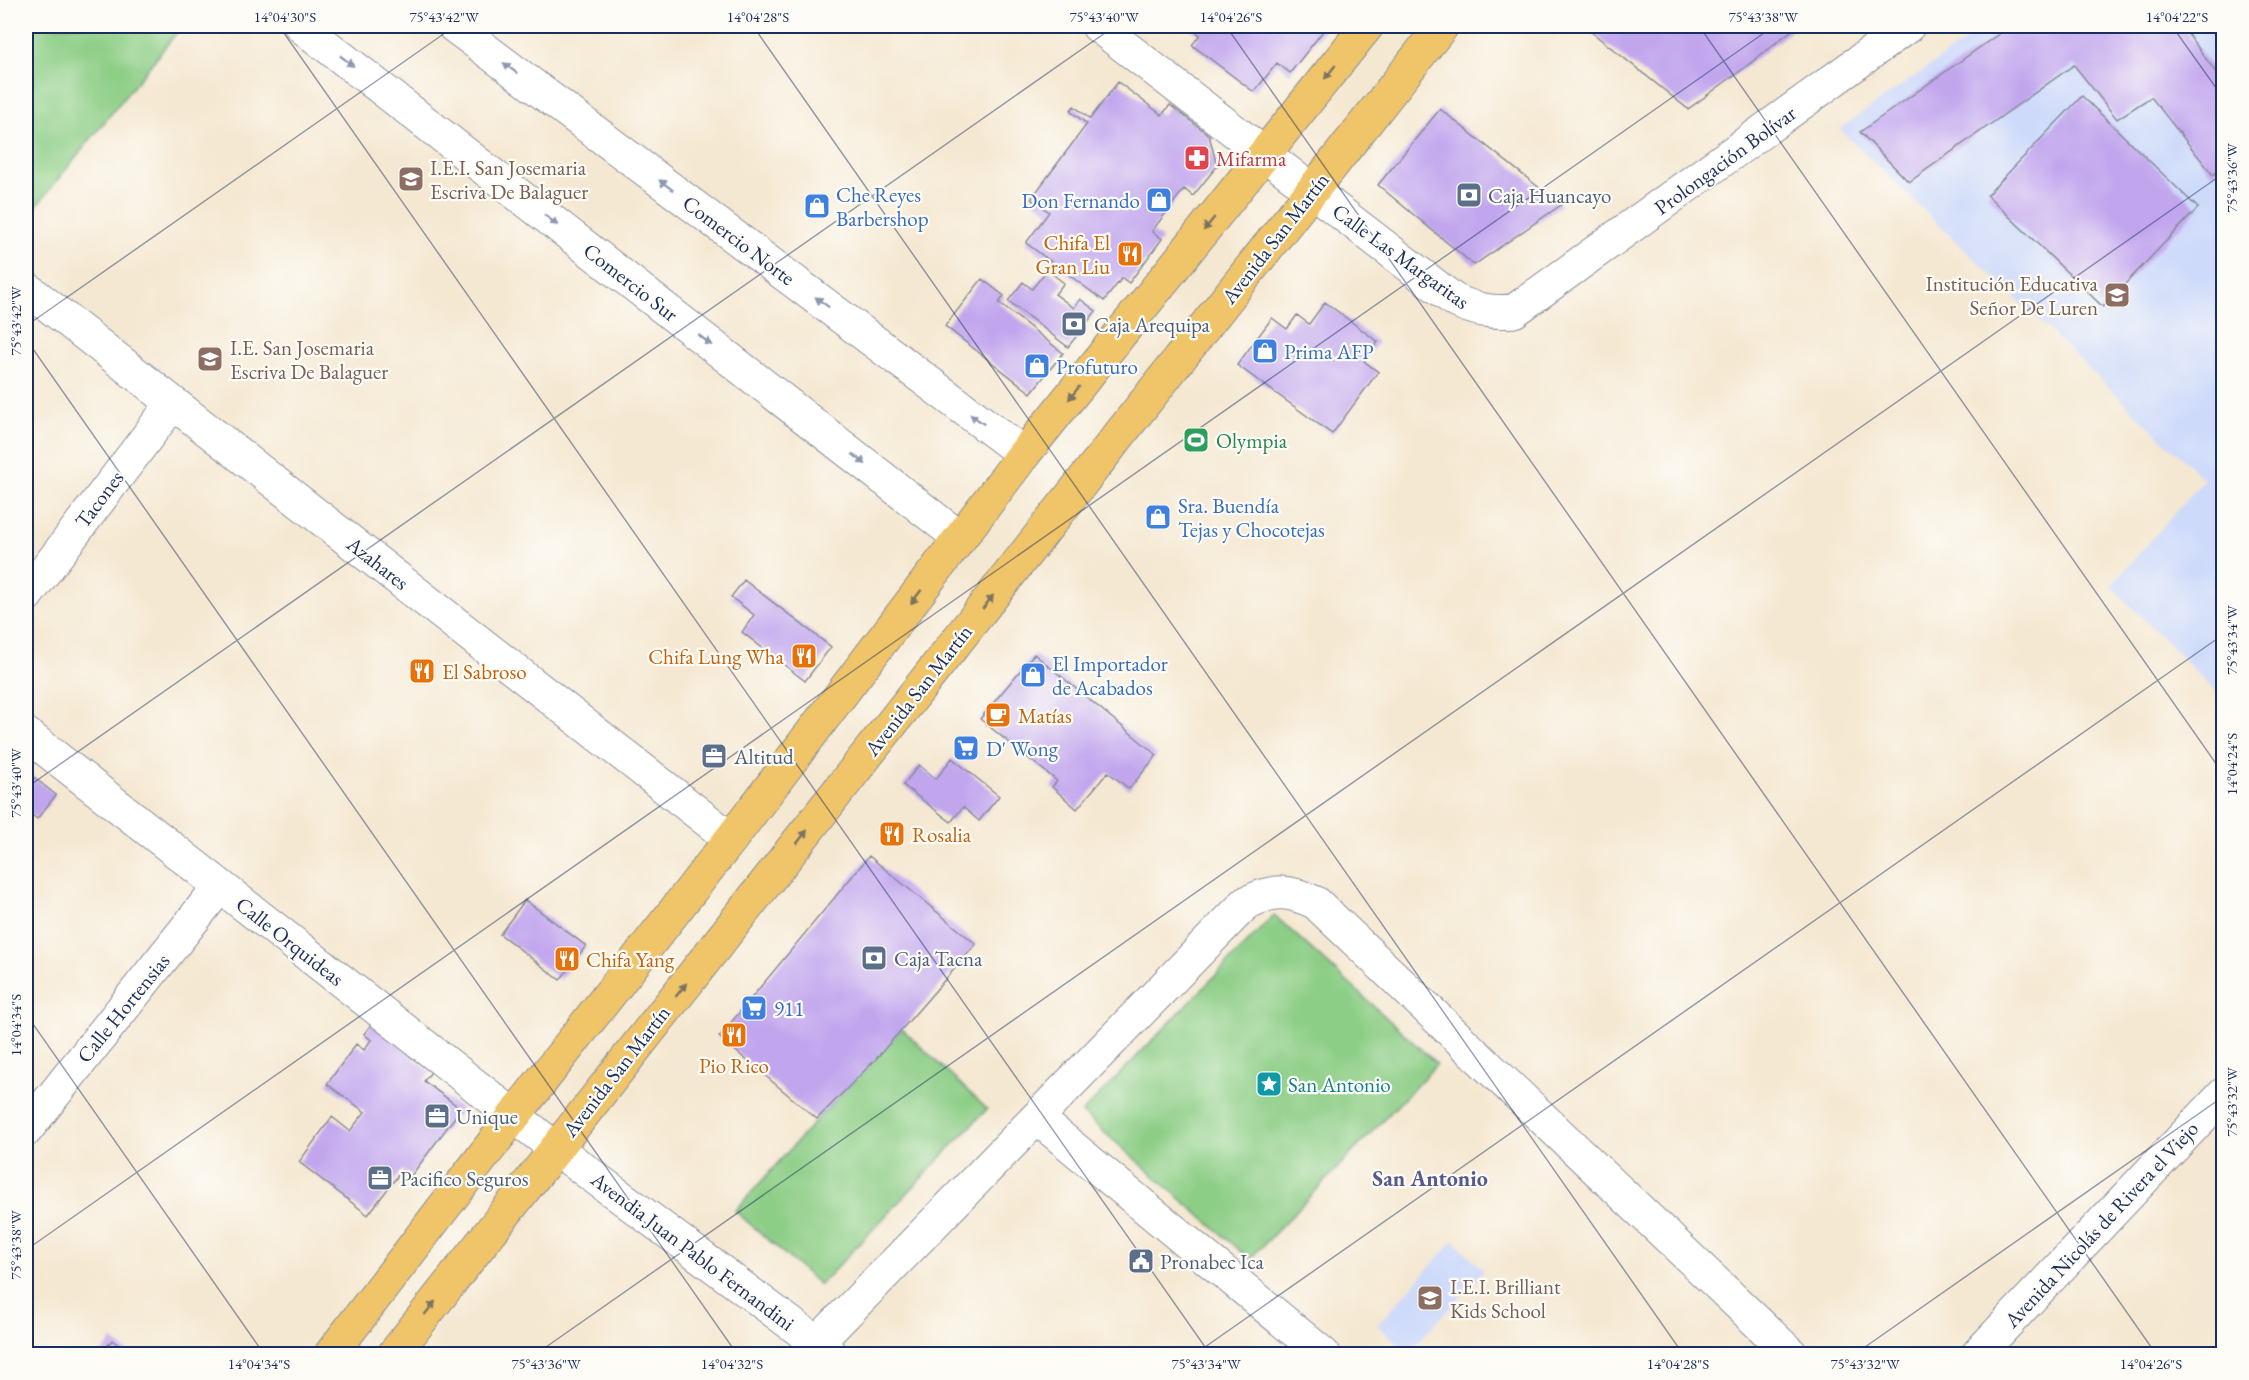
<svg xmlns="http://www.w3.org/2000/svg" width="2249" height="1380" font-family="'EB Garamond',serif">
	<rect width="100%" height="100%" fill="#fdfcf7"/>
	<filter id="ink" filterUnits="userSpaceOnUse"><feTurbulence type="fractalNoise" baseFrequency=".0167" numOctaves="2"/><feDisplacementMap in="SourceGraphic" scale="12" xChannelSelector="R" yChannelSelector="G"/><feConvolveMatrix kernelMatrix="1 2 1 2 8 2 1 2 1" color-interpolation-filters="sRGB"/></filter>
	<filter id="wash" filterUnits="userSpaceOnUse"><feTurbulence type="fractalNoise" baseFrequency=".008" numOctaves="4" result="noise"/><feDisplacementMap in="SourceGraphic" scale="24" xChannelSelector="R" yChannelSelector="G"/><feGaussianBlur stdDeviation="1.35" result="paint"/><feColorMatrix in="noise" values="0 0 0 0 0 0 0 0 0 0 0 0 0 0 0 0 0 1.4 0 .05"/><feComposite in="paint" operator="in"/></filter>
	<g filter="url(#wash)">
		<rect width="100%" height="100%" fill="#f5e8d2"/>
		<!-- built -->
		<path fill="#cedafa" d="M1987,26H2223V699L2111,586L2204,479L1839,129Z
			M1454,1240L1484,1271L1408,1353L1377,1325Z"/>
		<!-- green -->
		<path fill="#8dce86" stroke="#547e72" stroke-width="1.5" d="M26,26H182L26,219Z
			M1274,915L1437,1064L1250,1259L1082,1113Z
			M902,1029L987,1109L820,1285L735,1211L817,1119Z"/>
		<g id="blocks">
			<!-- building -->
			<path fill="#c1a6ee" d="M1187,26H1327L1290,73L1277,63L1254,92L1192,45L1200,35Z
				M1584,26H1797L1743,69L1688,109Z
				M2010,26H2182L2223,82V167L2213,175L2151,97L2117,119L2074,65L1909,182L1860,132Z
				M1118,82L1162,115L1170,105L1209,135L1217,166L1193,196L1184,189L1152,231L1162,239L1129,283L1122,278L1104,301L1026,243L1049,212L1031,199L1087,124L1070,111L1074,106L1090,119Z
				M2082,96L2198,208L2103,307L1987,195Z
				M1440,109L1561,205L1474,265L1378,185Z
				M1047,270L1064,283L1055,294L1074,308L1080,299L1096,311L1068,347L1008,301L1023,282L1032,289Z
				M982,279L1004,296L999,303L1063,353L1031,393L945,326Z
				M1325,302L1378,342L1364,361L1378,372L1332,434L1237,365L1272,318L1287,329L1297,315L1309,324Z
				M744,580L831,647L805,681L742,632L754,615L731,597Z
				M1034,654L1157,755L1129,789L1108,772L1077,809L1052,787L1057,781L980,719Z
				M952,758L999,796L979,821L963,807L951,822L903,785L919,765L936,779Z
				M26,771L56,795L37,819L26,810Z
				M869,856L976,944L875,1060L817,1119L719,1037Z
				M525,900L586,946L560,980L500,934Z
				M377,1017L417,1047L410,1056L431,1072L424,1081L461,1109L411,1176L402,1170L368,1215L299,1162L332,1117L350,1131L365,1112L327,1084L356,1044L364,1050L371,1040L364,1034Z
				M112,1340L131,1354H101Z"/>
		</g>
	</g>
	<g filter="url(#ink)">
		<use href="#blocks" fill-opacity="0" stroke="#888c98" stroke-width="1.5"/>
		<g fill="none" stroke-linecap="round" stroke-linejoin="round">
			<!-- minor casing -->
			<g stroke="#888c98" stroke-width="35">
				<path id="minor" d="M301,26L960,538
					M454,26L1024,454
					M1098,26L1454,300C1475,310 1491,313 1514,311L1908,26
					M26,288L731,839
					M26,596L173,403
					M26,734L555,1148L817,1343L830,1354
					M1037,1118L1323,1354
					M26,1130L220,886
					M817,1343L1246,903C1274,889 1289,890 1316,903L1791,1354
					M1978,1354L2224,1094"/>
			</g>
			<!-- major casing -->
			<g stroke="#888c98" stroke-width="35">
				<path id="major" d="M331,1354L514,1116L731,839L1024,454L1367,26
					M394,1354L1442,26"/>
			</g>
			<!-- minor -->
			<use href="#minor" stroke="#fff" stroke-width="33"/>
			<!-- major -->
			<use href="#major" stroke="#f0c469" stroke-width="33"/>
		</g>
		<!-- one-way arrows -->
		<defs><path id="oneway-solid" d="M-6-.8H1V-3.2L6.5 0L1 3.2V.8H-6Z" transform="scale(1.5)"/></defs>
		<g fill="#8d97ae">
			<use href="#oneway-solid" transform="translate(347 61) rotate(38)"/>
			<use href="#oneway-solid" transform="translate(510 68) rotate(-143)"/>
			<use href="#oneway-solid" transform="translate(666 185) rotate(-143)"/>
			<use href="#oneway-solid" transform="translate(551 220) rotate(38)"/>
			<use href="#oneway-solid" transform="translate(822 302) rotate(-143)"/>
			<use href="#oneway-solid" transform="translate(705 340) rotate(38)"/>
			<use href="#oneway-solid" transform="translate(977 419) rotate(-143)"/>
			<use href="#oneway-solid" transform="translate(859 459) rotate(38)"/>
		</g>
		<g fill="#7b7263">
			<use href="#oneway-solid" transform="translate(1330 72) rotate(128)"/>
			<use href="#oneway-solid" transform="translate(1209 224) rotate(129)"/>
			<use href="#oneway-solid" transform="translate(1074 393) rotate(129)"/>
			<use href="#oneway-solid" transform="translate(916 597) rotate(127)"/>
			<use href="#oneway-solid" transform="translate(988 602) rotate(-52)"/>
			<use href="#oneway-solid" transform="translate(802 837) rotate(-52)"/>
			<use href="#oneway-solid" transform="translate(681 990) rotate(-52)"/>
			<use href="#oneway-solid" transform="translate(430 1308) rotate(-52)"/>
		</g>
	</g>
	<!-- ticks -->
	<path fill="none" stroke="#1b2f5e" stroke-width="1.5" stroke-opacity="0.45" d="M279,26L1210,1354M753,26L1683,1354M1226,26L2156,1354M1699,26L2224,775M2172,26L2224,99M26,326L455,26M26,339L737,1354M26,788L1115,26M26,1014L264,1354M26,1250L1774,26M536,1354L2224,173M1195,1354L2224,634M1855,1354L2224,1096"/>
	<!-- icons -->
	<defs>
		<g id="pharmacy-square" transform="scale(1.35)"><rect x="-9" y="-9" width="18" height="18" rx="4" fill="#e0444e" stroke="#fdfcf7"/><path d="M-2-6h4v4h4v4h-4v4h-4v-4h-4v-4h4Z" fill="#fff"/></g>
		<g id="school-square" transform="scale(1.35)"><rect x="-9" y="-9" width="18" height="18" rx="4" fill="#8d6e63" stroke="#fdfcf7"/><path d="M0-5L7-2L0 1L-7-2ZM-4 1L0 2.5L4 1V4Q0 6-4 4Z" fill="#fff"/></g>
		<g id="bank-square" transform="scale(1.35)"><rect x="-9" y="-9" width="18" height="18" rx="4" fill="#5c6f8a" stroke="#fdfcf7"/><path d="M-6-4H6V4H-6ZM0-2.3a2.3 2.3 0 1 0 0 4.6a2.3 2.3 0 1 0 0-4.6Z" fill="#fff"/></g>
		<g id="shop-square" transform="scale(1.35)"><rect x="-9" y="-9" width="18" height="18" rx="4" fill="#3f7fe0" stroke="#fdfcf7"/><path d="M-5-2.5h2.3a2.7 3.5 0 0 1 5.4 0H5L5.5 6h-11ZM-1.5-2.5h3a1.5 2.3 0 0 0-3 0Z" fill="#fff"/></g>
		<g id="restaurant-square" transform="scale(1.35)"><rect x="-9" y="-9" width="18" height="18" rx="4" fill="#e8710a" stroke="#fdfcf7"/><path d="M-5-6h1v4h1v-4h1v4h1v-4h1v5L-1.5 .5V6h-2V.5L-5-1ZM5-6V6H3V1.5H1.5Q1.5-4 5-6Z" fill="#fff"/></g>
		<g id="stadium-square" transform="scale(1.35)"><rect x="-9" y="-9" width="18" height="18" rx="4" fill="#2e9e5b" stroke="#fdfcf7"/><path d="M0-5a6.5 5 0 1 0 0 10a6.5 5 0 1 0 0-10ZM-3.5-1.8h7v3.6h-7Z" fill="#fff"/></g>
		<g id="cafe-square" transform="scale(1.35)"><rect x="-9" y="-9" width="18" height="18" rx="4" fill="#e8710a" stroke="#fdfcf7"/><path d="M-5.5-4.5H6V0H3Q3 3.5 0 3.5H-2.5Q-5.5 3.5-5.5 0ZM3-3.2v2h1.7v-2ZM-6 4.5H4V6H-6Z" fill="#fff"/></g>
		<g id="supermarket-square" transform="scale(1.35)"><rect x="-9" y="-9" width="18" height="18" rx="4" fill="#3f7fe0" stroke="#fdfcf7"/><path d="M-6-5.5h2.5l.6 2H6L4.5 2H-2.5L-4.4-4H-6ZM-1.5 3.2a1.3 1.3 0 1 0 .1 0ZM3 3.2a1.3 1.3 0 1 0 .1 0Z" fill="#fff"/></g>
		<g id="office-square" transform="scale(1.35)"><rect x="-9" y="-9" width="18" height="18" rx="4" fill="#5c6f8a" stroke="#fdfcf7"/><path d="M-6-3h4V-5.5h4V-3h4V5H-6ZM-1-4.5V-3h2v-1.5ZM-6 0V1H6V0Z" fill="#fff"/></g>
		<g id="sight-square" transform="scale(1.35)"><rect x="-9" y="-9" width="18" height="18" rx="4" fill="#0f9aa8" stroke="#fdfcf7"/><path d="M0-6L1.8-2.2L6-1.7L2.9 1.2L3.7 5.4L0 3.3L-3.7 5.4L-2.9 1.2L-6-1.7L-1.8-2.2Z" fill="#fff"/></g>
		<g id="civic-square" transform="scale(1.35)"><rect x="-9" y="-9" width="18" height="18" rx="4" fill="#5c6f8a" stroke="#fdfcf7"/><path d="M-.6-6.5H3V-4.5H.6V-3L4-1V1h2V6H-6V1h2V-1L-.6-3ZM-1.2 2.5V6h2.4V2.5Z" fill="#fff"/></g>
	</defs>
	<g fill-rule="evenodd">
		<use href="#pharmacy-square" x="1197" y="158"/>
		<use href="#school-square" x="411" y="179"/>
		<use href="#bank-square" x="1469" y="195"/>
		<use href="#shop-square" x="1159" y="200"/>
		<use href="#shop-square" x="817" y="206"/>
		<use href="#restaurant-square" x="1130" y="254"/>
		<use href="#school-square" x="2117" y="295"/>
		<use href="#bank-square" x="1074" y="324"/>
		<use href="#shop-square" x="1265" y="351"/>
		<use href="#school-square" x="210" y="359"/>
		<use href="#shop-square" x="1037" y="366"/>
		<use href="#stadium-square" x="1196" y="440"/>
		<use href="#shop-square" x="1158" y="517"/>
		<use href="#restaurant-square" x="804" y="656"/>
		<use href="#restaurant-square" x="422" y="671"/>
		<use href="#shop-square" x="1033" y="675"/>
		<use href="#cafe-square" x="998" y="715"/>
		<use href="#supermarket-square" x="966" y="748"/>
		<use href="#office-square" x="714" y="756"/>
		<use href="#restaurant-square" x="892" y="834"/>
		<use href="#bank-square" x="874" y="958"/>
		<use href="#restaurant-square" x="567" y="959"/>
		<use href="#supermarket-square" x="754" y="1008"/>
		<use href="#restaurant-square" x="734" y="1035"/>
		<use href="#sight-square" x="1269" y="1084"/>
		<use href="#office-square" x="437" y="1116"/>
		<use href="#office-square" x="380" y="1178"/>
		<use href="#civic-square" x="1141" y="1261"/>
		<use href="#school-square" x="1430" y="1298"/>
	</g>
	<g text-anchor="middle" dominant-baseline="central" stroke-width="4.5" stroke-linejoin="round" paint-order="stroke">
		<!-- health labels -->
		<g font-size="21" fill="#be3a42" stroke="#fdfcf7" text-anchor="start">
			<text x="1216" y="158">Mifarma</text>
		</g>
		<!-- street labels -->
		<g font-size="21" fill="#1b2f5e" stroke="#fdfcf7">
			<text transform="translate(1725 160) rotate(-36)">Prolongación Bolívar</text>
			<text transform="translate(1275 238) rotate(-52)">Avenida San Martín</text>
			<text transform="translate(739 240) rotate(37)">Comercio Norte</text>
			<text transform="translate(1401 256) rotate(36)">Calle Las Margaritas</text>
			<text transform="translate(631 282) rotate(38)">Comercio Sur</text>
			<text transform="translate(99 499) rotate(-53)">Tacones</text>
			<text transform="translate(378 563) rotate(38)">Azahares</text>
			<text transform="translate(918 690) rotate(-52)">Avenida San Martín</text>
			<text transform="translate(290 941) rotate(38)">Calle Orquideas</text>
			<text transform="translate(123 1008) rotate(-51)">Calle Hortensias</text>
			<text transform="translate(616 1071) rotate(-52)">Avenida San Martín</text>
			<text transform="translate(2101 1224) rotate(-47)">Avenida Nicolás de Rivera el Viejo</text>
			<text transform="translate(693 1251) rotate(37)">Avendia Juan Pablo Fernandini</text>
		</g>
		<!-- education labels -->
		<g font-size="21" fill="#785e54" stroke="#fdfcf7" text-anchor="start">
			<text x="430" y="167">I.E.I. San Josemaria<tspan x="430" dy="24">Escriva De Balaguer</tspan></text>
			<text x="2098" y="283" text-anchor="end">Institución Educativa<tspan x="2098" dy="24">Señor De Luren</tspan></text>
			<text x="230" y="347">I.E. San Josemaria<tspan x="230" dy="24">Escriva De Balaguer</tspan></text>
			<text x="1450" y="1286">I.E.I. Brilliant<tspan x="1450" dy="24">Kids School</tspan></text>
		</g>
		<!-- shop labels -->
		<g font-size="21" fill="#366cbe" stroke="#fdfcf7" text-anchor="start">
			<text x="836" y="194">Che Reyes<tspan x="836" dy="24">Barbershop</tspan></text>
			<text x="1140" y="200" text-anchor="end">Don Fernando</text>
			<text x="1284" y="351">Prima AFP</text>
			<text x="1056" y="366">Profuturo</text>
			<text x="1178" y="505">Sra. Buendía<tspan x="1178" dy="24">Tejas y Chocotejas</tspan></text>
			<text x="1052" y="663">El Importador<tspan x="1052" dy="24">de Acabados</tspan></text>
			<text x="986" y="748">D' Wong</text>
			<text x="774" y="1008">911</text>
		</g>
		<!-- service labels -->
		<g font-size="21" fill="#4e5e75" stroke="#fdfcf7" text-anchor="start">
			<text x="1488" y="195">Caja Huancayo</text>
			<text x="1094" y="324">Caja Arequipa</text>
			<text x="734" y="756">Altitud</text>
			<text x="894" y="958">Caja Tacna</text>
			<text x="456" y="1116">Unique</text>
			<text x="400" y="1178">Pacifico Seguros</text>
			<text x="1160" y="1261">Pronabec Ica</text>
		</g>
		<!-- food labels -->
		<g font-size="21" fill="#c56008" stroke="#fdfcf7" text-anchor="start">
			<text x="1110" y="242" text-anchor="end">Chifa El<tspan x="1110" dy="24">Gran Liu</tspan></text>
			<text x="784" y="656" text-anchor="end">Chifa Lung Wha</text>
			<text x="442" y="671">El Sabroso</text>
			<text x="1018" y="715">Matías</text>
			<text x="912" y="834">Rosalia</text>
			<text x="586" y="959">Chifa Yang</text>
			<text x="734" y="1065" text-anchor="middle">Pio Rico</text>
		</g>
		<!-- leisure labels -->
		<g font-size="21" fill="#27864d" stroke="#fdfcf7" text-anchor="start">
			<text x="1216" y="440">Olympia</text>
		</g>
		<!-- culture labels -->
		<g font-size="21" fill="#0d838f" stroke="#fdfcf7" text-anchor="start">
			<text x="1288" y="1084">San Antonio</text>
		</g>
		<!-- neighbourhood labels -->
		<g font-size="22" font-weight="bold" fill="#555990" stroke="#fdfcf7">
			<text x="1430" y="1178">San Antonio</text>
		</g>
	</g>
	<!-- margin -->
	<rect width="2249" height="1380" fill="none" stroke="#fdfcf7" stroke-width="66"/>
	<rect x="33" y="33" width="2183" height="1314" fill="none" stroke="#1b2f5e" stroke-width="2"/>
	<g font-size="15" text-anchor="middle" fill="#1b2f5e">
		<text x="285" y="22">14°04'30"S</text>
		<text x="444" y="22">75°43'42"W</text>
		<text x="758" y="22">14°04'28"S</text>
		<text x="1104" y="22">75°43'40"W</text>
		<text x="1231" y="22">14°04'26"S</text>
		<text x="1763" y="22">75°43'38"W</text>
		<text x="2177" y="22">14°04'22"S</text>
		<text transform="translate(2232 178) rotate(-90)" y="5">75°43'36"W</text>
		<text transform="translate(16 321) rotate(-90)" y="5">75°43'42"W</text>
		<text transform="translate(2232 640) rotate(-90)" y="5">75°43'34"W</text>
		<text transform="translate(2232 764) rotate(-90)" y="5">14°04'24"S</text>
		<text transform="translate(16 783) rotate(-90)" y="5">75°43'40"W</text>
		<text transform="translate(16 1025) rotate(-90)" y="5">14°04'34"S</text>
		<text transform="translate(2232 1102) rotate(-90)" y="5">75°43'32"W</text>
		<text transform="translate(16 1245) rotate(-90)" y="5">75°43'38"W</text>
		<text x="259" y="1369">14°04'34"S</text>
		<text x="546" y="1369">75°43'36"W</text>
		<text x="732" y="1369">14°04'32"S</text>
		<text x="1206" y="1369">75°43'34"W</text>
		<text x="1678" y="1369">14°04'28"S</text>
		<text x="1865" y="1369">75°43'32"W</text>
		<text x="2151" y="1369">14°04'26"S</text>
	</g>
</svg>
